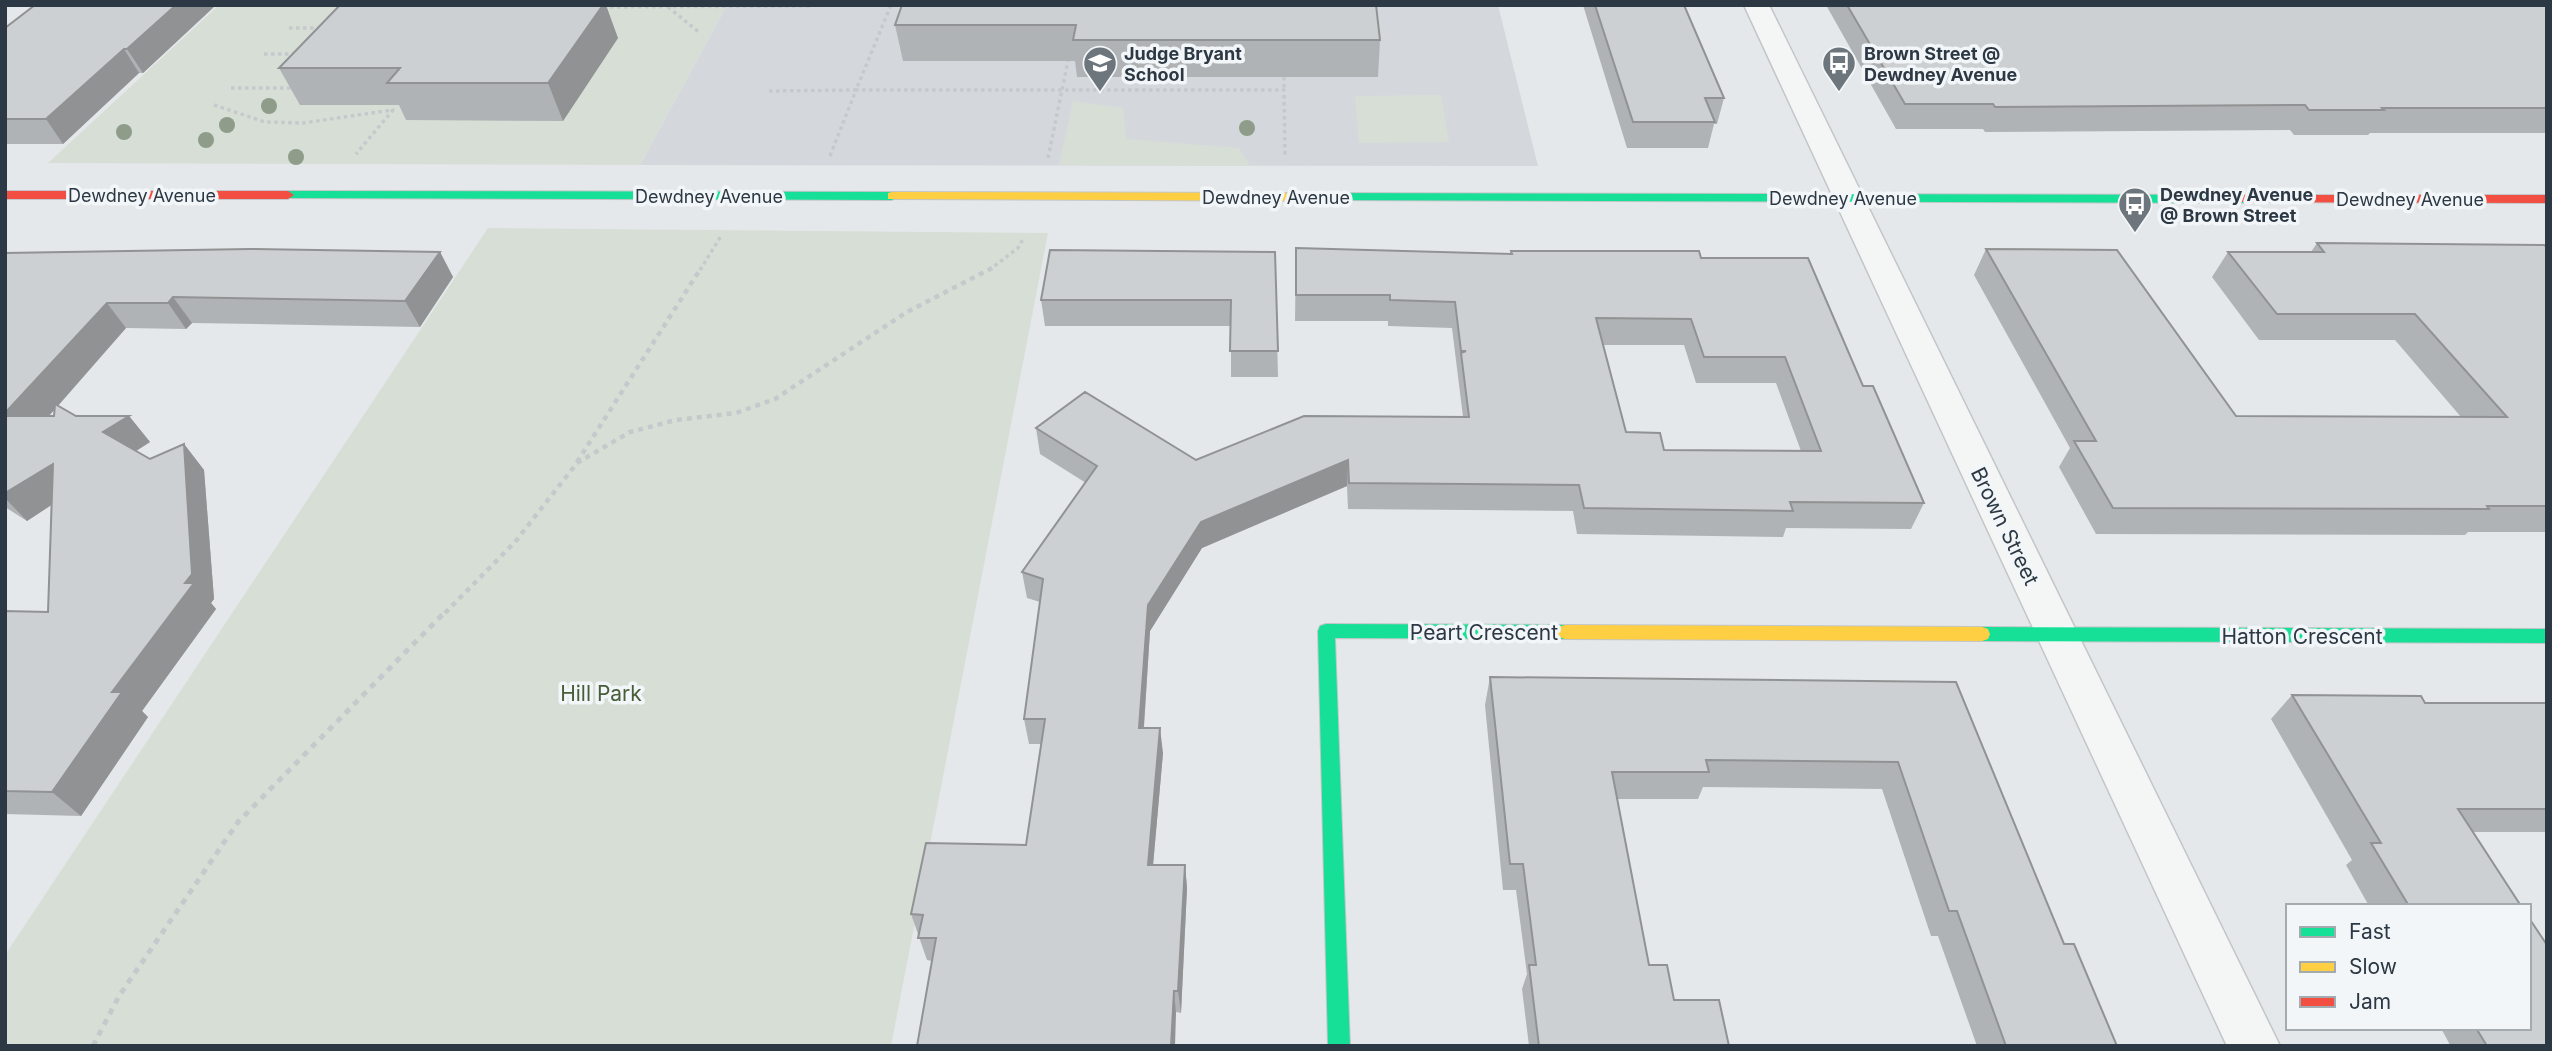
<svg xmlns="http://www.w3.org/2000/svg" width="2552" height="1051" font-family="Inter,sans-serif">
	<rect width="100%" height="100%" fill="#e5e8ea"/>
	<!-- built -->
	<path fill="#d4d8dd" d="M727,5H1498L1538,166L640,165Z"/>
	<!-- green -->
	<path fill="#d7ded6" d="M219,5H727L640,165L48,163Z
		M1441,95L1449,142L1359,143L1355,96Z
		M1073,101L1123,108L1126,139L1239,148L1250,166L1059,165Z
		M488,228L1048,233L891,1046H5V955Z"/>
	<g fill="none" stroke-linecap="round" stroke-linejoin="round">
		<!-- street casing -->
		<g stroke="#c3c6c8" stroke-width="3">
			<path id="street" d="M1744,5H1769L2280,1046H2227Z"/>
		</g>
		<!-- fast casing -->
		<g stroke="#c3c6c8" stroke-width="2">
			<path id="fast" d="M288,191L892,192L898,196L892,200L284,198V192Z
				M1313,193L2243,195L2249,199L2243,203L1309,200L1307,197Z
				M1326,624L1565,625L1571,627L1573,632L1571,637L1565,639L1335,638L1350,1046H1328L1318,631L1320,626Z
				M1982,627L2547,629V643L1982,641L1976,639L1974,634L1976,629Z"/>
		</g>
		<!-- slow casing -->
		<g stroke="#c3c6c8" stroke-width="2">
			<path id="slow" d="M892,192L1313,193L1319,197L1313,201L888,199V193Z
				M1565,625L1982,627L1988,629L1990,634L1988,639L1982,641L1565,639L1559,637L1557,632L1559,627Z"/>
		</g>
		<!-- jam casing -->
		<g stroke="#c3c6c8" stroke-width="2">
			<path id="jam" d="M5,191H288L294,195L288,199H5Z
				M2243,195H2547V203L2239,202V196Z"/>
		</g>
		<!-- path-far2 -->
		<path stroke="#c6c9cb" stroke-width="3.5" stroke-dasharray="3.5 3.5" stroke-linecap="butt" d="M603,7L810,6
			M668,7L700,33
			M289,28H323
			M264,54H296
			M1284,77V90
			M231,88H295
			M769,91L856,90L891,5
			M214,105L265,122L303,123L393,110L356,154
			M830,156L856,90H1284L1285,156
			M1048,158L1068,61
			M700,270L721,236
			M989,270L1018,248L1023,239"/>
		<!-- path-far1 -->
		<path stroke="#c6c9cb" stroke-width="4.5" stroke-dasharray="5 5" stroke-linecap="butt" d="M577,462L701,268
			M445,613L515,542L577,463L630,432L676,420L736,413L775,399L907,312L992,268"/>
		<!-- path -->
		<path stroke="#c6c9cb" stroke-width="5" stroke-dasharray="6 6" stroke-linecap="butt" d="M93,1046L119,996L238,822L446,611"/>
		<!-- street -->
		<use href="#street" fill="#f4f6f6" fill-rule="evenodd"/>
		<!-- fast -->
		<use href="#fast" fill="#16e098" fill-rule="evenodd"/>
		<!-- slow -->
		<use href="#slow" fill="#ffcf43" fill-rule="evenodd"/>
		<!-- jam -->
		<use href="#jam" fill="#f24e42" fill-rule="evenodd"/>
	</g>
	<!-- trees -->
	<g fill="#8e9c89">
		<circle cx="269" cy="106" r="8"/>
		<circle cx="227" cy="125" r="8"/>
		<circle cx="1247" cy="128" r="8"/>
		<circle cx="124" cy="132" r="8"/>
		<circle cx="206" cy="140" r="8"/>
		<circle cx="296" cy="157" r="8"/>
	</g>
	<!-- wall -->
	<path fill="#b0b3b5" fill-rule="evenodd" d="M35,5H216L143,73H139L63,144H5V28Z
		M902,5L1380,40L1378,77H1077L1075,61H903L895,25Z
		M1583,5H1684L1724,98L1717,124H1714L1708,148H1627Z
		M1826,5H2547V133H2370L2368,135H2294L2290,130L1985,132L1983,129H1896Z
		M618,38L563,121L406,120L399,105H300L279,68Z
		M2317,243L2547,247V532H2468L2465,535L2096,534L2059,467L2070,448L1974,275L1986,249L2236,416L2461,417L2395,340H2259L2212,277L2228,252H2311Z
		M1296,248L1511,254V251L1701,258L1863,386L1924,503L1911,529L1786,528L1783,537L1577,534L1573,511L1348,509L1347,486L1202,548L1150,631L1144,728L1163,753L1153,865H1185L1187,888L1181,1013L927,960L911,914L1026,845L1041,744H1029L1024,719L1040,602L1027,598L1022,572L1086,483L1040,454L1036,428L1196,460L1463,417L1452,328L1388,326V321H1295ZM1602,345H1684L1696,383H1776L1801,451L1664,450L1626,432Z
		M440,252L453,277L420,327L192,323L186,329L126,328L58,406L76,416H129L150,442L136,451L150,459L184,444L204,470L214,599L211,603L216,609L142,711L148,717L81,816L5,814V611L48,612L51,505L27,521L5,507V253ZM54,410V416H49L53,411Z
		M1275,252L1278,377H1231V326H1045L1041,300Z
		M1490,677L1956,682L2064,944L2117,1046H1977L1938,936H1931L1882,789L1703,787L1698,799H1617L1649,965L1674,1000L1729,1046H1529L1522,989L1527,974L1516,890H1503L1485,705Z
		M2292,695L2425,703H2545L2547,702V832H2473L2521,906H2369L2346,865L2352,860L2271,719Z
		M2441,1028H2529L2547,1046H2449L2450,1045Z"/>
	<!-- shaded-wall -->
	<path fill="#909293" d="M176,5H216L143,73L127,49Z
		M603,5H606L618,38L563,121L548,83Z
		M124,49L139,73L63,144L46,119Z
		M440,252L453,277L420,327L405,301Z
		M173,297L192,323L186,329L168,303Z
		M107,303L126,328L26,442L5,419V413Z
		M129,416L150,442L125,458L103,432Z
		M184,444L204,470L214,599L211,603L216,609L142,711L148,717L81,816L52,792L112,692L185,583Z
		M1348,460L1347,486L1202,548L1150,631L1142,753L1139,728L1148,605L1201,522Z
		M53,464L76,489L27,521L5,498V493Z
		M1160,728L1163,753L1151,888L1148,865Z
		M1185,865L1187,888L1181,1013L1178,991Z
		M1174,991L1176,1013L1175,1046H1171Z"/>
	<!-- building -->
	<path fill="#cdd0d2" stroke="#909293" stroke-width="2" fill-rule="evenodd" d="M35,5H176L127,49H124L46,119H5V28Z
		M340,5H603L548,83H387L400,68H279Z
		M902,5H1376L1380,40H1073L1076,25H895Z
		M1595,5H1684L1724,98H1705L1715,122H1633Z
		M1847,5H2547V108H2382L2384,110H2309L2305,105L1995,107L1993,104H1905Z
		M2317,243L2544,245L2547,247V506H2487L2489,509L2113,508L2074,441H2096L1986,249L2117,250L2236,416L2507,417L2415,314H2277L2228,252H2324Z
		M1296,248L1512,254L1511,251H1699L1701,258H1808L1863,386H1873L1924,503L1790,502L1793,511L1584,508L1579,485L1349,483L1348,460L1201,522L1148,605L1139,728H1160L1148,865H1185L1178,991H1174L1171,1046H917L936,938H918L923,915L911,914L926,843L1026,845L1045,719H1024L1043,579L1022,572L1097,466L1036,428L1085,392L1196,460L1304,416L1469,417L1461,353L1466,351H1461L1455,302L1390,300V295H1296ZM1596,318L1691,319L1704,357H1785L1821,451L1664,450L1660,433L1626,432Z
		M250,249L440,252L405,301L173,297L168,303H107L5,413V253Z
		M1050,250L1275,252L1278,351H1230L1231,300H1041Z
		M55,404L76,416H129L103,432L150,459L184,444L192,574L185,583H194L112,692H122L52,792L5,791V611L48,612L53,464L5,493V416H54Z
		M1490,677L1956,682L2064,944H2074L2117,1046H2006L1957,911H1949L1898,762L1706,760L1709,772H1612L1649,965H1667L1674,1000H1719L1729,1046H1539L1529,965H1536L1523,864H1510Z
		M2292,695L2421,696L2425,703H2547V809H2458L2521,906H2409L2371,843H2381Z
		M2529,918L2547,945V1046H2487L2476,1028H2529Z"/>
	<!-- icons -->
	<defs>
		<g id="school-pin" transform="scale(1.75)"><path d="M0 17L-7.5 6A9.5 9.5 0 1 1 7.5 6Z" fill="#6d767d" stroke="#f3f6f8"/><path d="M0-5L7-2L0 1L-7-2ZM-4 1L0 2.5L4 1V4Q0 6-4 4Z" fill="#fff"/></g>
		<g id="bus-pin" transform="scale(1.75)"><path d="M0 17L-7.5 6A9.5 9.5 0 1 1 7.5 6Z" fill="#6d767d" stroke="#f3f6f8"/><path d="M-5-6H5V4H4V6H2V4H-2V6H-4V4H-5ZM-3.5-4V0h7V-4ZM-3.5 1.2v1.5H-2V1.2ZM2 1.2v1.5H3.5V1.2Z" fill="#fff"/></g>
	</defs>
	<g fill-rule="evenodd">
		<use href="#school-pin" x="1100" y="63"/>
		<use href="#bus-pin" x="1839" y="63"/>
		<use href="#bus-pin" x="2135" y="204"/>
	</g>
	<g text-anchor="middle" dominant-baseline="central" stroke-width="7" stroke-linejoin="round" paint-order="stroke">
		<!-- far-poi labels -->
		<g font-size="18" font-weight="bold" fill="#2c3843" stroke="#f3f6f8" text-anchor="start">
			<text x="1124" y="53">Judge Bryant<tspan x="1124" dy="21">School</tspan></text>
			<text x="1864" y="53">Brown Street @<tspan x="1864" dy="21">Dewdney Avenue</tspan></text>
			<text x="2160" y="194">Dewdney Avenue<tspan x="2160" dy="21">@ Brown Street</tspan></text>
		</g>
		<!-- far-street labels -->
		<g font-size="18" fill="#2c3843" stroke="#f3f6f8">
			<text x="142" y="195">Dewdney Avenue</text>
			<text x="709" y="196">Dewdney Avenue</text>
			<text x="1276" y="197">Dewdney Avenue</text>
			<text x="1843" y="198">Dewdney Avenue</text>
			<text x="2410" y="199">Dewdney Avenue</text>
		</g>
		<!-- street labels -->
		<g font-size="21" fill="#2c3843" stroke="#f3f6f8">
			<text transform="translate(2005 526) rotate(64)">Brown Street</text>
			<text x="1484" y="632">Peart Crescent</text>
			<text x="2302" y="636">Hatton Crescent</text>
		</g>
		<!-- park labels -->
		<g font-size="21" fill="#475e39" stroke="#f3f6f8">
			<text x="601" y="693">Hill Park</text>
		</g>
	</g>
	<!-- border -->
	<rect width="2552" height="1051" fill="none" stroke="#2c3843" stroke-width="14"/>
	<!-- legend -->
	<rect x="2286" y="904" width="245" height="126" fill="#f3f6f8" stroke="#a3aab0" stroke-width="2"/>
	<rect x="2300" y="927" width="35" height="10" fill="#16e098" stroke="#a3aab0" stroke-width="2"/>
	<text x="2349" y="939" font-size="21" fill="#2c3843">Fast</text>
	<rect x="2300" y="962" width="35" height="10" fill="#ffcf43" stroke="#a3aab0" stroke-width="2"/>
	<text x="2349" y="974" font-size="21" fill="#2c3843">Slow</text>
	<rect x="2300" y="997" width="35" height="10" fill="#f24e42" stroke="#a3aab0" stroke-width="2"/>
	<text x="2349" y="1009" font-size="21" fill="#2c3843">Jam</text>
</svg>
